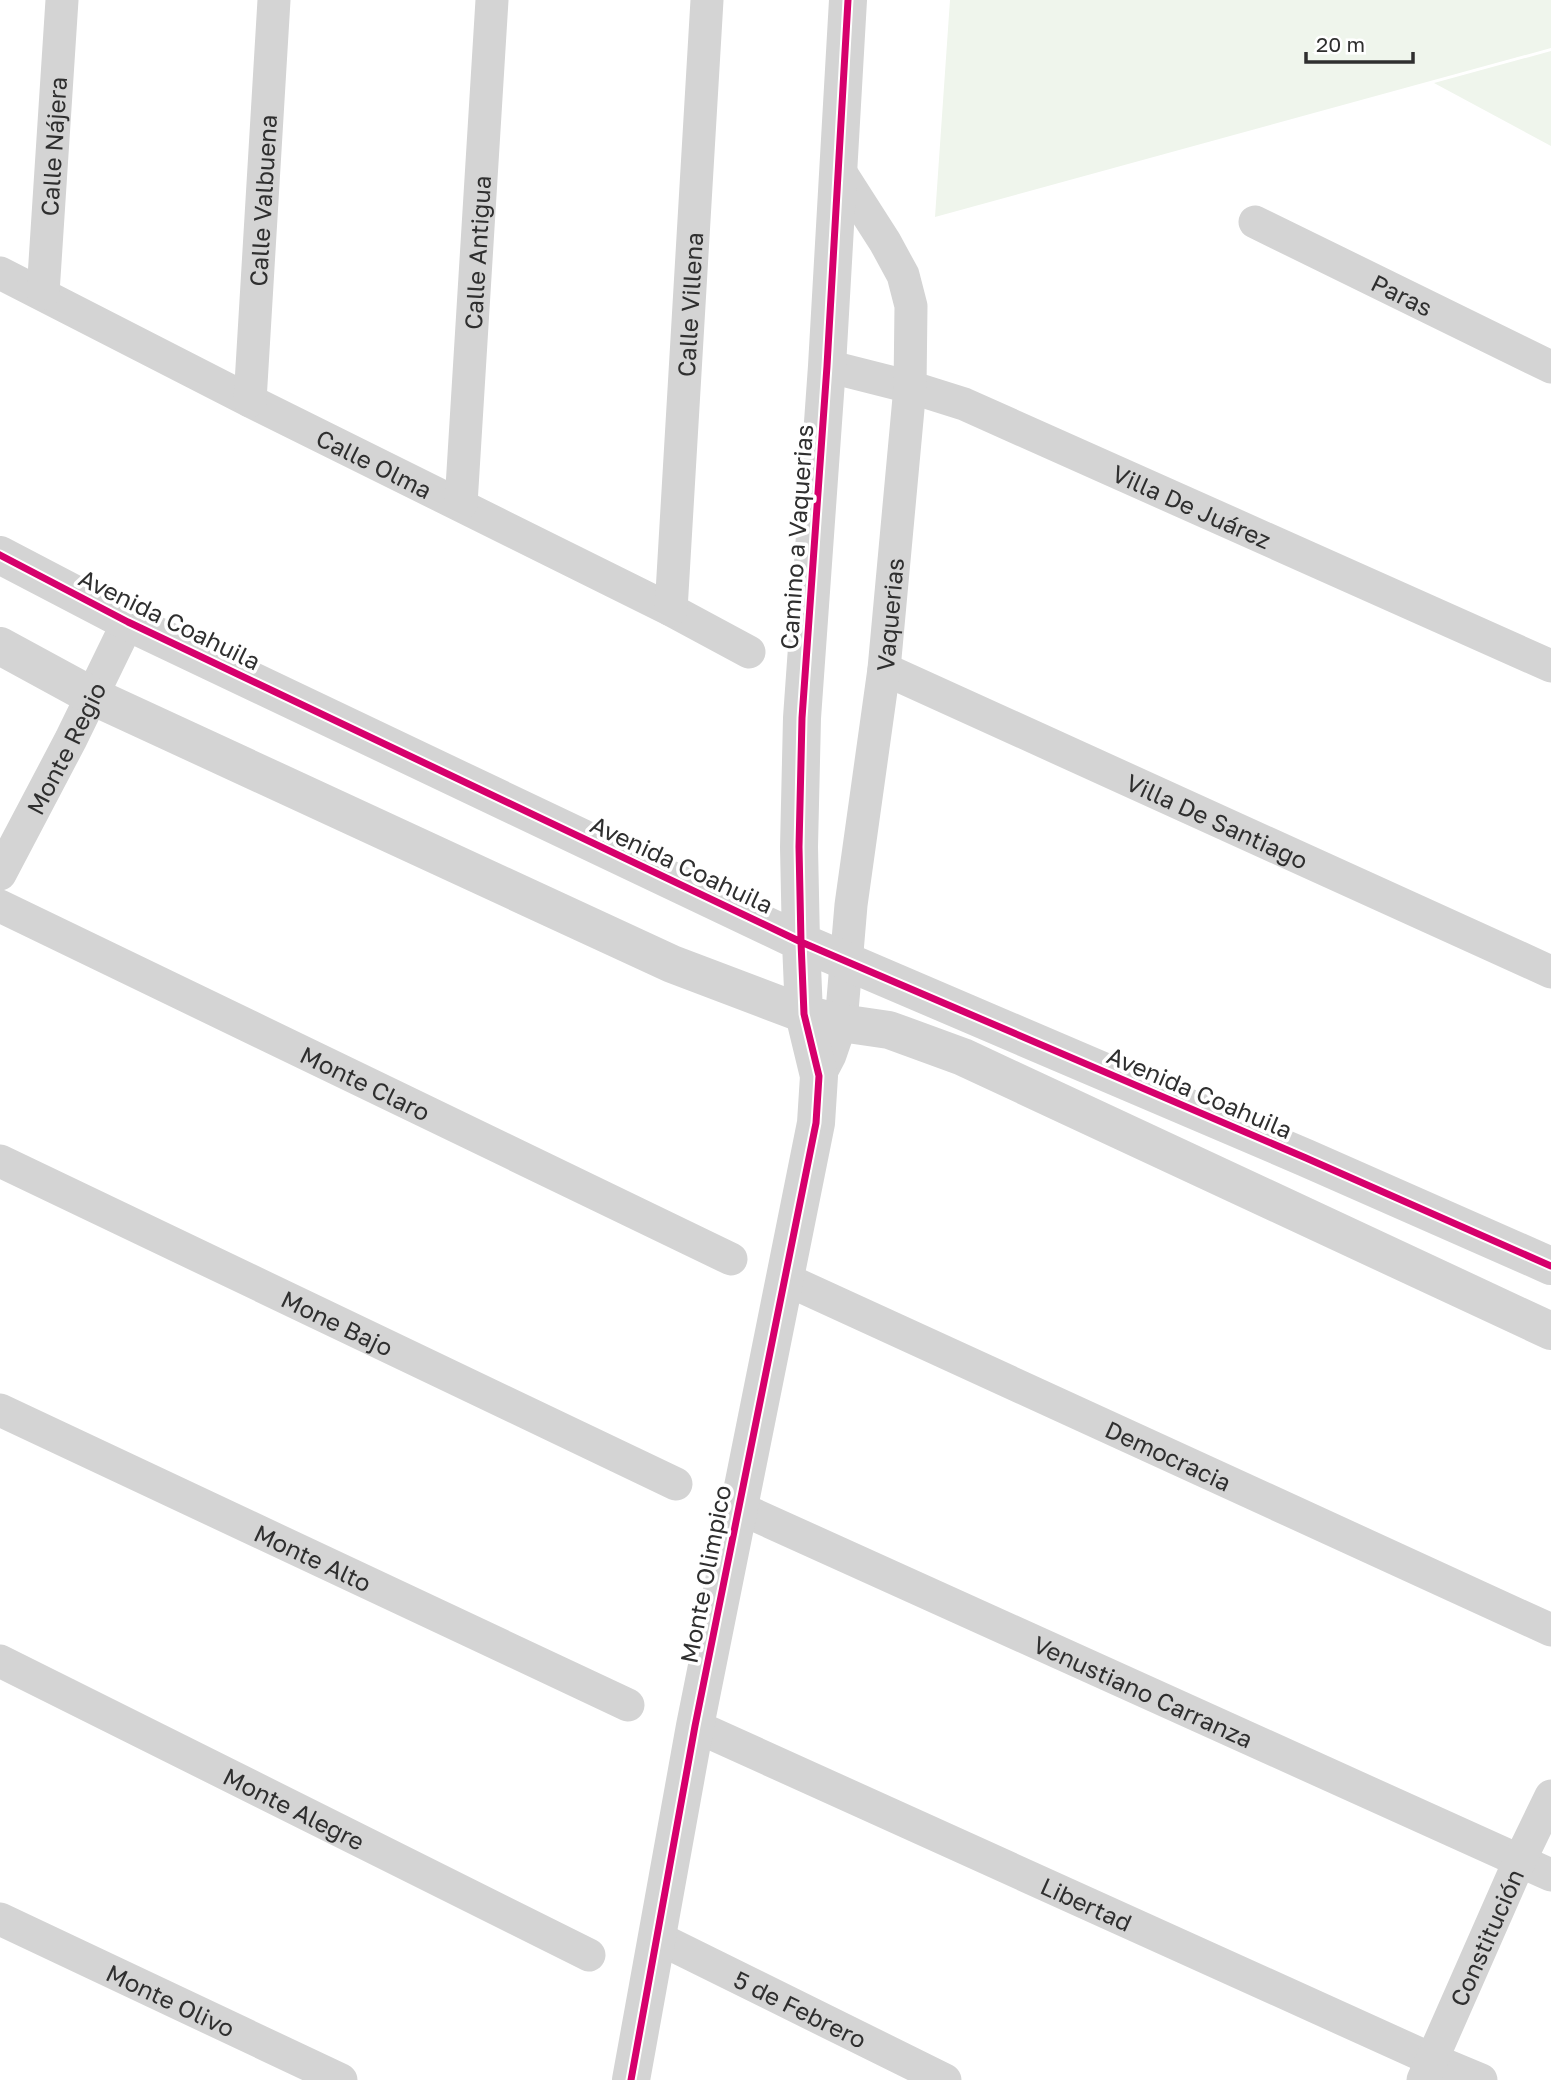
<svg xmlns="http://www.w3.org/2000/svg" width="1551" height="2080" font-family="'Golos Text',sans-serif">
	<rect width="100%" height="100%" fill="#fff"/>
	<!-- green -->
	<path fill="#eff5ec" d="M950,0H1551V48L935,217Z
		M1551,51V146L1434,83Z"/>
	<g fill="none" stroke-linecap="round" stroke-linejoin="round">
		<!-- minor -->
		<g stroke="#d4d4d4" stroke-width="33">
			<path id="s1" d="M1255,222L1551,367"/>
			<path id="s2" d="M0,273L250,401L671,610L749,652"/>
			<path id="s3" d="M43,293L62,0"/>
			<path id="s4" d="M827,366L910,387L964,404L1551,666"/>
			<path id="s5" d="M250,401L274,0"/>
			<path id="s6" d="M461,504L492,0"/>
			<path id="s7" d="M671,610L707,0"/>
			<path id="s8" d="M884,669L1551,972"/>
			<path id="s9" d="M0,874L71,739L128,622"/>
			<path id="s10" d="M0,906L731,1259"/>
			<path id="s11" d="M819,1076L830,1055L841,1023L851,905L884,669L910,387L911,306L903,275L885,242L837,167"/>
			<path id="s12" d="M0,1161L676,1484"/>
			<path id="s13" d="M785,1279L1551,1630"/>
			<path id="s14" d="M0,1410L628,1705"/>
			<path id="s15" d="M737,1507L1551,1875"/>
			<path id="s16" d="M0,1661L589,1955"/>
			<path id="s17" d="M695,1726L1433,2060L1481,2080"/>
			<path id="s18" d="M0,1919L341,2080"/>
			<path id="s19" d="M658,1938L945,2080"/>
			<path id="s20" d="M1423,2080L1519,1862L1551,1796"/>
		</g>
		<!-- tertiary -->
		<path stroke="#d4d4d4" stroke-width="38" d="M0,555L128,622L801,942L1306,1158L1551,1266
			M0,646L92,696L672,964L804,1014L841,1023L889,1030L963,1057L1551,1331
			M631,2080L695,1726L816,1123L819,1076L804,1014L801,942L799,847L802,718L827,366L848,0"/>
		<!-- cycleway casing -->
		<g stroke="#fff" stroke-width="11">
			<path id="cycleway" d="M0,555L128,622L801,942L1306,1158L1551,1266
				M631,2080L695,1726L816,1123L819,1076L804,1014L801,942L799,847L802,718L827,366L848,0"/>
		</g>
		<!-- cycleway -->
		<use href="#cycleway" stroke="#d6006c" stroke-width="7"/>
	</g>
	<g text-anchor="middle" dominant-baseline="central" stroke-width="7" stroke-linejoin="round" paint-order="stroke">
		<!-- street labels -->
		<g font-size="24" fill="#2f2f2f" stroke="#fff">
			<text stroke="none"><textPath href="#s3" startOffset="147">Calle Nájera</textPath></text>
			<text stroke="none"><textPath href="#s5" startOffset="201">Calle Valbuena</textPath></text>
			<text stroke="none"><textPath href="#s6" startOffset="252">Calle Antigua</textPath></text>
			<text stroke="none"><textPath href="#s1" startOffset="164">Paras</textPath></text>
			<text stroke="none"><textPath href="#s7" startOffset="306">Calle Villena</textPath></text>
			<text stroke="none"><textPath href="#s2" startOffset="420">Calle Olma</textPath></text>
			<text stroke="none"><textPath href="#s4" startOffset="392">Villa De Juárez</textPath></text>
			<text transform="translate(796 537) rotate(-86)">Camino a Vaquerias</text>
			<text stroke="none"><textPath href="#s11" startOffset="469">Vaquerias</textPath></text>
			<text transform="translate(170 619) rotate(26)">Avenida Coahuila</text>
			<text stroke="none"><textPath href="#s9" startOffset="142">Monte Regio</textPath></text>
			<text stroke="none"><textPath href="#s8" startOffset="366">Villa De Santiago</textPath></text>
			<text transform="translate(682 864) rotate(25)">Avenida Coahuila</text>
			<text stroke="none"><textPath href="#s10" startOffset="406">Monte Claro</textPath></text>
			<text transform="translate(1200 1092) rotate(23)">Avenida Coahuila</text>
			<text stroke="none"><textPath href="#s12" startOffset="374">Mone Bajo</textPath></text>
			<text stroke="none"><textPath href="#s13" startOffset="422">Democracia</textPath></text>
			<text stroke="none"><textPath href="#s14" startOffset="346">Monte Alto</textPath></text>
			<text transform="translate(705 1574) rotate(-79)">Monte Olimpico</text>
			<text stroke="none"><textPath href="#s15" startOffset="446">Venustiano Carranza</textPath></text>
			<text stroke="none"><textPath href="#s16" startOffset="329">Monte Alegre</textPath></text>
			<text stroke="none"><textPath href="#s17" startOffset="430">Libertad</textPath></text>
			<text stroke="none"><textPath href="#s20" startOffset="156">Constitución</textPath></text>
			<text stroke="none"><textPath href="#s18" startOffset="189">Monte Olivo</textPath></text>
			<text stroke="none"><textPath href="#s19" startOffset="159">5 de Febrero</textPath></text>
		</g>
	</g>
	<!-- scale -->
	<path d="M1306 52v10h107v-10" fill="none" stroke="#2f2f2f" stroke-width="3.5"/>
	<text x="1316" y="52" font-size="21" fill="#2f2f2f" stroke="#ffffff" stroke-width="5" paint-order="stroke">20 m</text>
</svg>
